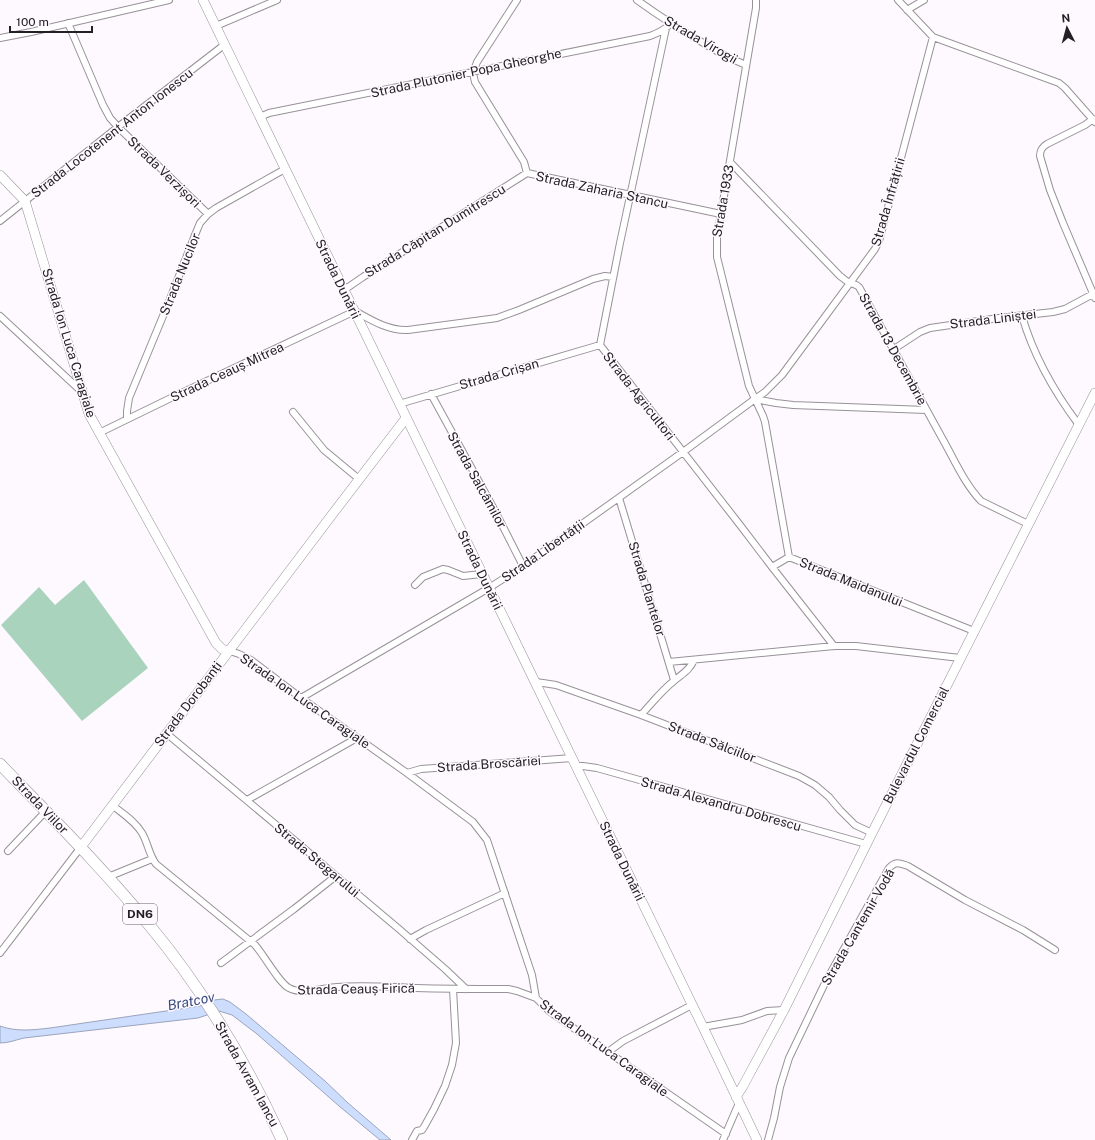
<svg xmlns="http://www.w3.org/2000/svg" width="1095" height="1140" font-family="'Public Sans',sans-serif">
	<rect width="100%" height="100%" fill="#fef9fe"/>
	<!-- green -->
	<path fill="#a9d3bd" d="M84,580L148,668L82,721L1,625L39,587L55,605Z"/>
	<!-- water -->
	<path fill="#cdddfe" stroke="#9aa4bc" d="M223,999L230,1002L246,1014L325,1081L348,1103L391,1140H380L339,1106L257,1034L232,1015L219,1011L198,1018L24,1038C15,1040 9,1043 0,1043V1026C17,1032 32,1030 50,1028L200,1006L214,1000Z"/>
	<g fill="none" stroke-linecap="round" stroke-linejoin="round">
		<!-- street casing -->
		<g stroke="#989298" stroke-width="8">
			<path id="street" d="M517,0L477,62L473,73L475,82L524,162L527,173
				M637,0C659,16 681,30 705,44C718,52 731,59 746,65
				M756,0V8L717,237V257L749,386L763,416L765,422L789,557L974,631
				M898,0L933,37L1059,83L1065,88L1095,122
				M907,10L924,0
				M68,23L103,105L110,118L118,127L208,214
				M216,26L277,0
				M666,28L620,243L600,345L740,525L772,567L834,646
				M0,38L31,32L169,0
				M260,117L269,113L650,36C658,33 665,30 670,24
				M1093,119L1085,125L1047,144C1042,147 1040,150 1040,156L1050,190L1063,223L1095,298
				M730,162L840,276C843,278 845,280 848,282C852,284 856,284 859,287C887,337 914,388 942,438C954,459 964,483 981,501L1028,524
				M527,173L721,214
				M0,221L118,127L224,45
				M344,290L363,277L527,173
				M0,316L81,391
				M1022,316C1033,354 1055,393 1079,425
				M894,349L920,332L930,328L999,318L1053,312L1065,309L1093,294
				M431,394L495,511L523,566
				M755,399L776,403L793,405L926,410
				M399,404L600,345
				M293,412L324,450L359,479
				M127,419V411L129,398L168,304L195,235L200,223L208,214L216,208L285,169
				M99,433L175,396L355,311C371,320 389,331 408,330L497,318L519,310L593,279L605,276L613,277
				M619,498L674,680
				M772,567L789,557
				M415,585L423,577L443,569L448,570L463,576L482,574
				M230,651L239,654L251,660L301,698L407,773L473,822L487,840L532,975L536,998L549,1011L726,1134
				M669,662L834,646H856L960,658
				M535,682L543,683L556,685L641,715L799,776L815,785L829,797L840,810L855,825L872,833
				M301,698L489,588L523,566L683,452L755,399L765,392L782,375L875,249L879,241L933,37
				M641,715C652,703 662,690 675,680C682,674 690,670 694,660
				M166,733L299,844L336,876L399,929L445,969L466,989
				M576,766H583L597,768L866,844
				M407,773L421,769L572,758
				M247,800L357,738
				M112,805C123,814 135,821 142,833C148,843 149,855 156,864L255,945C264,955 279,983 289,988C301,995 323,988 337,987C363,985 390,987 416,988C447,989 477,989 508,989L517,991L536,998
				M8,851L46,811
				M108,877L152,859
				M410,939L426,930L505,893
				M0,953L81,847
				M221,963L294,909L336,876
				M703,1027L742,1020L767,1011L784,1010
				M608,1052L623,1041L692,1005
				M412,1140L417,1131L422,1130L424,1127L434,1109L445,1086L452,1065L456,1043L453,989
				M723,1140L739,1103
				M768,1140L774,1118L780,1087L789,1058L825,983L889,868C896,861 899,863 908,866L965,900L1023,930L1055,950"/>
		</g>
		<!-- secondary casing -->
		<g stroke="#989298" stroke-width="10">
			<path id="secondary" d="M203,0L703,1027L757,1140
				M0,175L25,201L89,414L216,643L222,649L230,651
				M81,847L328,520L406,418
				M736,1097L743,1086L784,1010L872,833L1095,393"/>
		</g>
		<!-- highway casing -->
		<g stroke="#989298" stroke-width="12">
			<path id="highway" d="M0,764C51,817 104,869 150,926C204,991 247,1064 282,1140"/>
		</g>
		<!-- street -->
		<use href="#street" stroke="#fff" stroke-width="6"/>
		<!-- secondary -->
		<use href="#secondary" stroke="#fff" stroke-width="9"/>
		<!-- highway -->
		<use href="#highway" stroke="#fff" stroke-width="11"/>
	</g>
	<g text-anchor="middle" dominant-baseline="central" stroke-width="3" stroke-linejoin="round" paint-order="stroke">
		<!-- shield labels -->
		<rect fill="#fef9fe" stroke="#656165" stroke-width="1" x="123" y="904" width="34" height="20" rx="3"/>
		<g font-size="12" font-weight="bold" fill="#232023">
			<text x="140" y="914">DN6</text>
		</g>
		<!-- street labels -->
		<g font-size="13" fill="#232023" stroke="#fef9fe">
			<text transform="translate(701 40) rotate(30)">Strada Virogii</text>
			<text transform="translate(466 73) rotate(-12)">Strada Plutonier Popa Gheorghe</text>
			<text transform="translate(112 133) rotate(-38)">Strada Locotenent Anton Ionescu</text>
			<text transform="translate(164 172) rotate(44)">Strada Verzișori</text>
			<text transform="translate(602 190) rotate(12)">Strada Zaharia Stancu</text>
			<text transform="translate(723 201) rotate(-80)">Strada 1933</text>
			<text transform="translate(888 202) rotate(-74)">Strada Înfrățirii</text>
			<text transform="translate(435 231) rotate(-32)">Strada Căpitan Dumitrescu</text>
			<text transform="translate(180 274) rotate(-68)">Strada Nucilor</text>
			<text transform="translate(338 279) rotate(64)">Strada Dunării</text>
			<text transform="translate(993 319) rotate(-7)">Strada Liniștei</text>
			<text transform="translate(69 343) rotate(73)">Strada Ion Luca Caragiale</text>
			<text transform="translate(893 349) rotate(61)">Strada 13 Decembrie</text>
			<text transform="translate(227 372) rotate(-25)">Strada Ceauș Mitrea</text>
			<text transform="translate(499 374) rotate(-16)">Strada Crișan</text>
			<text transform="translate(639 396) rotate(52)">Strada Agricultori</text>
			<text transform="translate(477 480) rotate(61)">Strada Salcâmilor</text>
			<text transform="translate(543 551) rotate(-35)">Strada Libertății</text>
			<text transform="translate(480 570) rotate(64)">Strada Dunării</text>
			<text transform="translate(851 582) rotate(22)">Strada Maidanului</text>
			<text transform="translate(647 589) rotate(73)">Strada Plantelor</text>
			<text transform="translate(305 701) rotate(35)">Strada Ion Luca Caragiale</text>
			<text transform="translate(188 704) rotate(-53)">Strada Dorobanți</text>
			<text transform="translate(712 742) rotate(21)">Strada Sălciilor</text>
			<text transform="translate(916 745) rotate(-63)">Bulevardul Comercial</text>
			<text transform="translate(489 764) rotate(-4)">Strada Broscăriei</text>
			<text transform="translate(721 804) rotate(16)">Strada Alexandru Dobrescu</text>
			<text transform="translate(40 805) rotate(46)">Strada Viilor</text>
			<text transform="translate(317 860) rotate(40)">Strada Stegarului</text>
			<text transform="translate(622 861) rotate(64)">Strada Dunării</text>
			<text transform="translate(858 927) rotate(-60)">Strada Cantemir Vodă</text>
			<text transform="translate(356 989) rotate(-1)">Strada Ceauș Firică</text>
			<text transform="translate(604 1048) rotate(36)">Strada Ion Luca Caragiale</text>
			<text transform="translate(247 1074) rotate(61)">Strada Avram Iancu</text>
		</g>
		<!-- water labels -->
		<g font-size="14" font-style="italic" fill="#334a7d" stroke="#fef9fe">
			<text transform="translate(191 1001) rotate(-11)">Bratcov</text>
		</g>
	</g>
	<!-- north arrow -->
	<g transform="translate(1067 28) rotate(354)" stroke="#fef9fe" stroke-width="3" paint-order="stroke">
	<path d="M0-3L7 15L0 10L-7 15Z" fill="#232023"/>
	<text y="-6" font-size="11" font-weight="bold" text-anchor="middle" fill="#232023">N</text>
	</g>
	<!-- scale -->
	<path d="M10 26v6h82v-6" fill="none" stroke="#232023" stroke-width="2"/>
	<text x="16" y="26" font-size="12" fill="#232023" stroke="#fef9fe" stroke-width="3" paint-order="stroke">100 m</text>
</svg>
